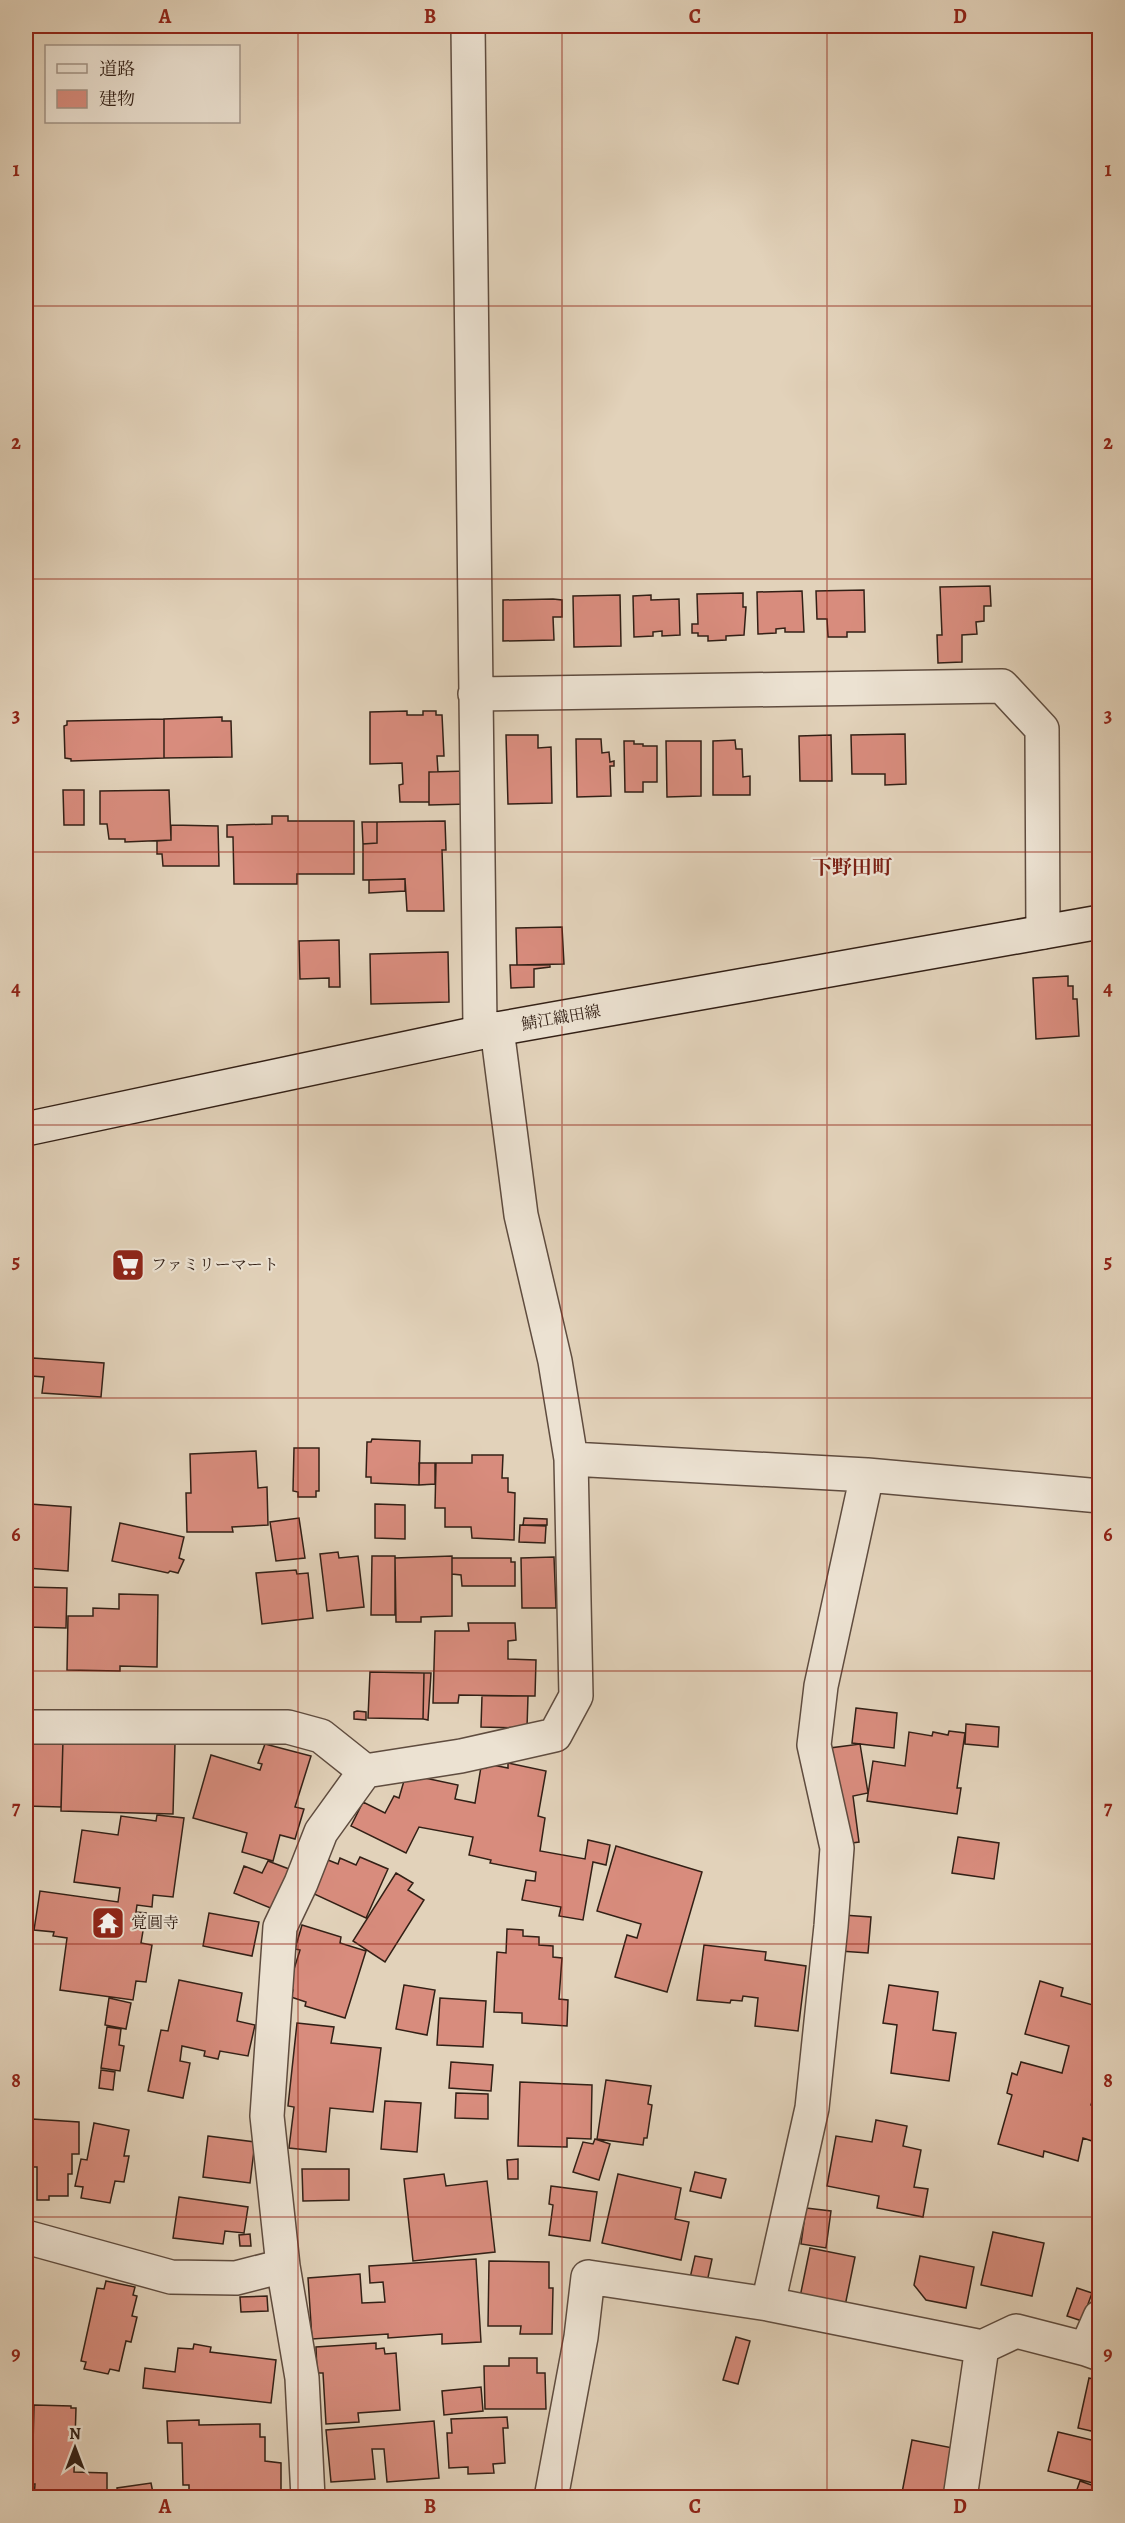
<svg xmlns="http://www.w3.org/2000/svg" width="1125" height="2523" font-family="Alegreya,'Noto Serif JP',serif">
	<rect width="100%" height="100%" fill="#e2d2ba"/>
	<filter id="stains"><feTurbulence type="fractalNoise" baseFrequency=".00333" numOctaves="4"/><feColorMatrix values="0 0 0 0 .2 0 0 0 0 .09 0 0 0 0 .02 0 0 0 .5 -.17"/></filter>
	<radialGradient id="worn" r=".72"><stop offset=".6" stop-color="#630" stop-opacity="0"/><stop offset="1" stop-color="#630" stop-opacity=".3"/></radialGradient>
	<!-- building -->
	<path fill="#d88c7d" stroke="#332016" stroke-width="1.5" d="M990,586L991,606H984V621L976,622L977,634L962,635V662L938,663L937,635H942L940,587Z
		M864,590L865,632H847V637H828L827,619H817L816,591Z
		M802,591L804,632H785V628L776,629V633L758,634L757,592Z
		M743,593V607H746L744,635L726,636V640L708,641V636H698V633H692V624H698L697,594Z
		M620,595L621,646L574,647L573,596Z
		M651,595V600L679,599L680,635L662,636V631L653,632V636L634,637L633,596Z
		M553,599L562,600V617H553L554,640L503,641V600Z
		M407,711V715H423V711H436V715H442L444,756H437L438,772H429V802H400L399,785L403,784L402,763L370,764V712Z
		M222,717V721H231L232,757L164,758V719Z
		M164,719V758L71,761V759L65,758L64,726L67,725V721Z
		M905,734L906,784L885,785V774H852L851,735Z
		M506,735H538V748L551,747L552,803L508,804Z
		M831,735L832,781H800L799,736Z
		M576,739H601L602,753L609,752L610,762L614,761V766H610L611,796L577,797Z
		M735,740L736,749H742L743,777L750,776V795H713V741Z
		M624,741H634V744H643V746H657V782H643V792H625Z
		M666,741H701V796L667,797Z
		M468,771L469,804L429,805V772Z
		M63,790H84V825H64Z
		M169,790L171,840L125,842V839H109L107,824H100V791Z
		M272,816H288V821H354V874H297V884H234L233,837H227V825L272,824Z
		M445,821L446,850H442L444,911H407L405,879L363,880V844L377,843V822Z
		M362,822H377V843L363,844Z
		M171,825L218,826L219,866H163L162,854H157V841L171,840Z
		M405,879V891L369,893V880Z
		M562,927L564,964L517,965L516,928Z
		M339,940L340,987H329V978L300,979L299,941Z
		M448,952L449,1002L371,1004L370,954Z
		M510,965H550V967L534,969V987L511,988Z
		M1068,976V986H1073V999H1077L1079,1036L1036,1039L1033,978Z
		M33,1358L104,1363L101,1397L42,1393L44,1377L31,1376Z
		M372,1439L420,1441L419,1485L371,1483V1477H366L367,1442H371Z
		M294,1448H319V1491H316V1497H298V1492L293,1491Z
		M256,1451L258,1488L267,1487L268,1525L232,1527L233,1532H187L186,1493H191L190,1454Z
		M472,1455H503L502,1478H508V1492L515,1493L514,1540L472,1538L471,1527H445V1508H435L436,1463H472Z
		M419,1463H435V1484L419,1485Z
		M30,1504L71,1507L68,1571L26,1568Z
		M375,1504L405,1505V1539L375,1538Z
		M299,1518L305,1558L276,1561L270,1522Z
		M524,1518L547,1519V1525H523Z
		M120,1523L184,1537L179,1558L184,1560L178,1573L170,1571L168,1573L112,1561Z
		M520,1525L546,1526L545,1543L519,1542Z
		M338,1552L339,1558L358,1556L364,1607L327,1611L320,1554Z
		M372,1556H395V1615H371Z
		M452,1556V1616L421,1617V1622H396L395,1558Z
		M554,1557L556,1608H522L521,1558Z
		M452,1558H511V1562H515V1586H462L461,1575L452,1574Z
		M296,1570L297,1574L308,1573L313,1618L262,1624L256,1573Z
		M26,1587L67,1588L66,1628L26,1627Z
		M119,1594L158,1595L157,1667L120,1666V1671L67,1670L68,1616H93V1608L119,1609Z
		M468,1623H515L516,1640L508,1641V1659L536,1660L535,1696L459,1695L458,1703H433L435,1631H469Z
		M370,1672L424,1673L423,1719L368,1718Z
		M424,1673H431L428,1720L423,1719Z
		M482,1696H528L527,1728L481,1727Z
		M856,1708L897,1713L894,1748L852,1743Z
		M357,1711L366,1712V1720L354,1719V1712Z
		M966,1724L999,1727L998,1747L965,1744Z
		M949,1731L965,1733L957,1788H961L957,1814L867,1801L873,1761L905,1766L909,1732L932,1736L933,1732L948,1735Z
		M26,1739L63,1740L61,1807L26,1806Z
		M63,1740L175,1743L173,1814L61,1811Z
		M265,1744L311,1756L295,1807L304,1809L295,1839L280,1835L273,1861L242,1852L247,1833L193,1818L211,1755L260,1770L262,1764L258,1763Z
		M860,1744L868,1793L853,1796L859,1842L845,1844L830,1748Z
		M508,1763L546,1771L538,1816L545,1818L540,1851L585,1859L588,1840L610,1845L606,1865L593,1862L583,1920L559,1916L561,1907L522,1900L526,1880L535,1881L536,1872L490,1863L491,1860L469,1855L473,1837L419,1827L406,1853L351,1826L363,1802L385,1813L394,1796L399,1798L406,1774L458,1785L455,1799L475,1803L481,1767L486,1768L488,1764L508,1768Z
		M157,1815L184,1818L173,1897L153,1895L152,1907L137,1905L136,1912L146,1913L141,1943L152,1945L146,1982L136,1981L133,2000L60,1990L67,1938L53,1936L54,1932L34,1930L40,1891L118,1902L120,1888L74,1882L82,1830L118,1835L121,1816L156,1821Z
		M958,1837L999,1843L994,1879L952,1873Z
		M616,1846L702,1872L667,1992L615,1977L627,1935L637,1938L641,1924L597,1911Z
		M360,1857L388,1869L366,1918L312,1893L328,1860L338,1864L340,1858L356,1865Z
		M268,1861L289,1869L273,1909L234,1893L244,1866L262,1873Z
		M396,1873L413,1883L408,1890L424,1900L385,1962L353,1941Z
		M209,1913L259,1922L252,1956L203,1946Z
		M843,1915L871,1917L868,1953L840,1951Z
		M302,1925L341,1937L340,1943L366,1951L345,2018L305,2006L306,2002L291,1997L293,1990L288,1988L300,1950L295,1949Z
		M507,1929L523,1930V1936L539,1937V1945L553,1946V1957L562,1958L559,1999L568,2000L567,2026L522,2023V2013L494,2012L497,1952L506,1953Z
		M704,1945L766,1952L765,1960L806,1966L798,2031L755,2026L758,1998L743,1996L742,2001L731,2000L730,2003L697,2000Z
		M179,1980L242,1993L237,2021L255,2025L248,2056L220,2051L218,2059L204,2056L205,2051L182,2046L180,2061L190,2063L183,2098L148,2091L161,2030L168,2031Z
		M1040,1981L1063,1988L1061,1996L1100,2007V2063L1097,2062L1095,2071L1100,2072V2076L1091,2105L1100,2107V2114L1092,2141L1083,2138L1078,2161L1044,2151L1043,2157L998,2144L1012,2095L1007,2093L1012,2073L1017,2075L1021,2062L1062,2073L1069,2046L1025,2034Z
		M404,1985L435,1990L427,2035L396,2029Z
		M889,1985L938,1992L933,2030L956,2033L949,2081L891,2073L897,2025L883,2023Z
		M109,1998L131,2003L126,2029L105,2025Z
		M440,1998L486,2001L483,2047L437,2045Z
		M297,2023L334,2027L331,2043L381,2048L373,2112L330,2108L326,2152L289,2148L294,2107L288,2106Z
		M107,2027L121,2029L119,2045L124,2046L120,2071L101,2068Z
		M451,2062L493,2065L491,2091L449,2088Z
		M101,2070L115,2072L113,2090L99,2088Z
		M606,2080L651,2086L648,2104L652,2105L647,2138H644L643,2145L597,2139Z
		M520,2082L592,2085L591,2139L567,2138V2147L518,2146Z
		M456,2093L488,2094V2119L455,2118Z
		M385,2101L421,2103L417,2152L381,2149Z
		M32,2119L79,2122V2154H72V2174H68V2196H49V2200H37V2167H26V2122H32Z
		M876,2120L907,2126L903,2146L921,2150L914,2187L928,2189L923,2217L877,2208L879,2196L827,2186L836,2136L872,2142Z
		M94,2123L129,2130L124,2156H129L124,2182L115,2181L110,2203L81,2198L83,2187L75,2186L81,2159L87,2160Z
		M208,2136L255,2142L250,2183L203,2177Z
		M595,2139L610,2144L599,2180L573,2172L583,2142L593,2144Z
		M518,2159V2179H508L507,2160Z
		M302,2169H349V2200L303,2201Z
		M695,2172L726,2179L721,2198L690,2191Z
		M444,2174L446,2186L487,2181L495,2252L413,2261L404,2179Z
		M618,2174L681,2188L675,2219L689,2222L681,2260L602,2243Z
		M551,2186L597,2192L590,2241L549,2235L553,2205L549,2204Z
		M179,2197L248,2207L244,2233L225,2231L223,2244L173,2238Z
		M806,2208L831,2211L826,2248L801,2244Z
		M993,2232L1044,2243L1032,2296L981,2285Z
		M250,2234L251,2246H240L239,2235Z
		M810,2248L855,2257L845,2306L800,2297Z
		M695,2256L712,2259L707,2282L690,2278Z
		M920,2256L974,2267L966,2308L926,2300L914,2285Z
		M476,2259L481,2342L442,2344V2334L388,2338V2334L312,2339L308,2278L360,2274L362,2303L385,2302L383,2282L370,2283L369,2266Z
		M489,2261L549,2262V2288H553L552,2334H520L521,2326H488Z
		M106,2281L135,2287L133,2295L137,2296L132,2316L137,2317L131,2342L126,2341L119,2371L110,2369L108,2374L84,2369L86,2362L81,2361L97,2288L104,2289Z
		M1077,2288L1092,2293L1082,2321L1067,2316Z
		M267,2296L268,2311L241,2312L240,2297Z
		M736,2337L750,2341L738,2384L723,2380Z
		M376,2343V2349L384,2348L385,2354L396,2353L400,2410L358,2413L359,2422L326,2424L323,2373H317L316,2347Z
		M194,2344L211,2347L210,2352L276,2360L271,2403L143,2388L145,2368L175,2372L178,2348L193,2349Z
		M509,2358H537V2373H545L546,2409H485L484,2366H509Z
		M1089,2378L1100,2381V2433L1078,2428Z
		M481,2387L483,2411L444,2415L442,2391Z
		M26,2392H29L31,2461H26Z
		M34,2405L71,2406V2408H76L74,2472L107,2473V2498H34L35,2484H32Z
		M507,2417L508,2428H503L505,2463L493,2464L494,2473L468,2474V2467L449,2468L447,2433H452L451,2419Z
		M199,2420V2425L260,2424V2437H265V2461L281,2463V2491H265V2498H226V2490L189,2491V2485H183L182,2443H168L167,2421Z
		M434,2421L439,2478L387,2482L384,2449H372L375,2479L331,2482L326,2430Z
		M1058,2432L1100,2442V2485L1048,2471Z
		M912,2440L953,2448L944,2498H901Z
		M1080,2481L1100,2488V2498H1074Z
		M151,2483L154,2498H118L117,2488Z"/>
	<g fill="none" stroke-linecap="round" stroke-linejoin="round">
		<!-- minor casing -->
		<g stroke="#5f4c3f" stroke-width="36">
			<path id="minor" d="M475,694L1002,686L1042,729L1043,932
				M571,1459L867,1475L1100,1496
				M26,1727H288L321,1736L365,1771
				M26,2237L171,2277L236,2278L283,2266
				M768,2304L812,2108L831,1926L837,1848L814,1745L821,1686L867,1475
				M1100,2317L1086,2349L1100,2354
				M308,2498L302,2378L283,2266L267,2116L280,1927L301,1883L321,1832L365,1771L461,1756L555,1735L576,1696L571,1459L555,1361L521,1215L497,1029L480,1027L468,26
				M551,2498L581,2337L588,2277L768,2304L982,2347L1016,2331L1086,2349
				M960,2498L982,2347"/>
		</g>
		<!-- secondary casing -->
		<g stroke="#332016" stroke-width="36">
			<path id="secondary" d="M26,1129L497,1029L1100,922"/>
		</g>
		<!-- minor -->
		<use href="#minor" stroke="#ece2d2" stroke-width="33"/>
		<!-- secondary -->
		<use href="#secondary" stroke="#ece2d2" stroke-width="33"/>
	</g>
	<!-- grid -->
	<path fill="none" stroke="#8f2418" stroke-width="1.5" stroke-opacity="0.55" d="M298,26V2498M562,26V2498M827,26V2498M26,306H1100M26,579H1100M26,852H1100M26,1125H1100M26,1398H1100M26,1671H1100M26,1944H1100M26,2217H1100"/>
	<!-- icons -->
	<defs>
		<g id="supermarket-square" transform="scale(1.725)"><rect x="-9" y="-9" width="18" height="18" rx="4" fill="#8f2418" stroke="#ece2d2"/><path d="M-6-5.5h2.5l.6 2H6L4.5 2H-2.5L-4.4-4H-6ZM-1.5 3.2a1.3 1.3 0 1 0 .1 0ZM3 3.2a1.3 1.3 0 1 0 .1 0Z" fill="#fff"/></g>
		<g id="temple-square" transform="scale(1.725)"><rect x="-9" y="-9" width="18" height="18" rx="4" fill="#8f2418" stroke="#ece2d2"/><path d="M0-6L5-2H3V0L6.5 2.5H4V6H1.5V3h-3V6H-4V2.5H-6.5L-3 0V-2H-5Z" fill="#fff"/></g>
	</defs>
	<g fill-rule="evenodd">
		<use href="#supermarket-square" x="128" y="1265"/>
		<use href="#temple-square" x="108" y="1923"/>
	</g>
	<g text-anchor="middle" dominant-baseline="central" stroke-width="4.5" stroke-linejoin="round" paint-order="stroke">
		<!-- street labels -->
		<g font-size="16" fill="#332016" stroke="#ece2d2">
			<text transform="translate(561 1018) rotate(-10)">鯖江織田線</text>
		</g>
		<!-- poi labels -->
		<g font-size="16" fill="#332016" stroke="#ece2d2" text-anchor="start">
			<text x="151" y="1265">ファミリーマート</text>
			<text x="131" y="1923">覚圓寺</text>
		</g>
		<!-- quarter labels -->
		<g font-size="20" font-weight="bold" fill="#7a1f14" stroke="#ece2d2">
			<text x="852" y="867">下野田町</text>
		</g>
	</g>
	<!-- margin -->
	<rect width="1125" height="2523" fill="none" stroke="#e2d2ba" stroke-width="66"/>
	<!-- legend -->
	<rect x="45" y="45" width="195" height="78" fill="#ece2d2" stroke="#a29487" stroke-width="1.5"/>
	<rect x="57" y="64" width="30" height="9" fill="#ece2d2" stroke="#a29487" stroke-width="1.5"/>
	<text x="99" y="75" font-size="18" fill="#332016">道路</text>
	<rect x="57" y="90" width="30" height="18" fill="#d88c7d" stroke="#a29487" stroke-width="1.5"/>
	<text x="99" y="105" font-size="18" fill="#332016">建物</text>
	<!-- north arrow -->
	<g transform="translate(75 2448)" stroke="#ece2d2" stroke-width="4.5" paint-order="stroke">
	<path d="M0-4.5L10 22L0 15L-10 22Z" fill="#332016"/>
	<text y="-9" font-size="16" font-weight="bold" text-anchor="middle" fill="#332016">N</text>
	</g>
	<rect x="33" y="33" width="1059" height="2457" fill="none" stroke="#8f2418" stroke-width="2"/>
	<g font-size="20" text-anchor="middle" font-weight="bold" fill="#8f2418">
		<text x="165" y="23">A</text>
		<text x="430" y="23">B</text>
		<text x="695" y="23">C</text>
		<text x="960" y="23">D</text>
		<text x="16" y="176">1</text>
		<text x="1108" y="176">1</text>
		<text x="16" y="449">2</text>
		<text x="1108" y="449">2</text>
		<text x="16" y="722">3</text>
		<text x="1108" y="722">3</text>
		<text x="16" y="995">4</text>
		<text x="1108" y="995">4</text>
		<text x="16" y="1268">5</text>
		<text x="1108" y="1268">5</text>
		<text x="16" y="1541">6</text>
		<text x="1108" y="1541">6</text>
		<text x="16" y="1814">7</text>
		<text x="1108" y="1814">7</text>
		<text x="16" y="2087">8</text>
		<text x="1108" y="2087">8</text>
		<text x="16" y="2360">9</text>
		<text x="1108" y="2360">9</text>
		<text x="165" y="2513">A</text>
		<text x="430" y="2513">B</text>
		<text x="695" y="2513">C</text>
		<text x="960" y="2513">D</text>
	</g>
	<rect width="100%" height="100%" filter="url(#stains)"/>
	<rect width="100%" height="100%" fill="url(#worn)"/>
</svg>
